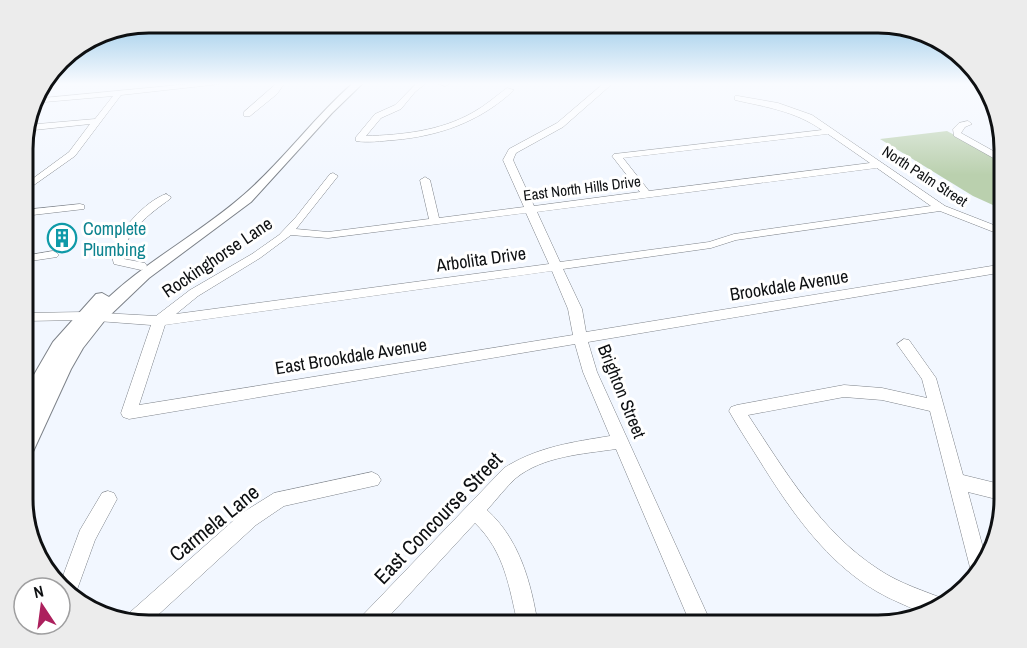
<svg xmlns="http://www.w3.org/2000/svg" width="1027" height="648" font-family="'Archivo Narrow',sans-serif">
	<rect width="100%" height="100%" fill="#f2f7ff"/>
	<!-- green -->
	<path fill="#bad0ae" d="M947,131L1004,162V210L973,196L880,139Z"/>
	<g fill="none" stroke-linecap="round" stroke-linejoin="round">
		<!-- minor casing -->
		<g stroke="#7d8289" stroke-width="1">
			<path id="minor" d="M189,84H220L121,95L75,156L24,192V185L69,152L90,124L25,131L26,125L95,119L113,96L33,103L34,99Z
				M276,84H284L277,94L250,116H244V112Z
				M416,84H425L415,92L401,109L381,118L366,136C402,135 440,131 472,113C485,106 496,96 507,88L514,90C480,122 439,136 394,140C381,141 368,143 356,141V137L375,114L395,105Z
				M439,84H449L445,86Z
				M603,84H612L563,127L516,153L513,160L534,206L640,192L612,156L614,154L822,130C795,111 766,107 735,100V96H738L778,103L812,115L945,206L1004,229V236L940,211L736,240L711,248L563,269L582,309L586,332L1004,264V272L588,342L597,372L712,625H691L616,449C583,454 543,456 516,478C506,487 497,499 487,510C520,540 531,583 538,625H518C509,587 505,552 475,523L381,625H357L360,618L504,468C537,447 573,442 610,436L583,372L575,344L129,419L123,417L121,413L151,325L84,320L24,321V313L84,312L156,316L190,290L252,254L279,235L296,217L330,174L333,173L338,176L296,229L328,232L429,219L420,180L425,177L430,180L439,218L524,207L503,160L509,149L557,123ZM828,134L870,163L649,191L623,158ZM877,168L931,206L734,234L709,242L560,262L537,212ZM526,213L549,264L176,314L198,296L260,258L291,235L328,238ZM552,271L568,309L573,335L139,405L165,325Z
				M968,121L972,124L965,127L961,133L1004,157V164L954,136L953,129L959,123Z
				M166,194L171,197L170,199C152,212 121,234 124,259L145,263L147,266L145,269L141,270L114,264L111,253C118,232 145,201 166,194Z
				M80,204L84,205V209L24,216V210Z
				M53,251L57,253L59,255L57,257L24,262V256Z
				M904,339L909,340L936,378L963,475L1004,485V501L968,492L986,559L983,569L973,579L930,411L882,400L844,397L748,415C785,471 821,532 878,569C900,584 925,591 949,601C932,618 920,612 900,603C835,576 794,516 758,458C748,442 738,427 729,411L731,407L737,405L844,385L882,388L927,398L922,379L897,344Z
				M372,472L378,475L381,480L378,485L284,506L256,525L147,625L126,618L128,614L242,513L274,493Z
				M108,491L114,493L117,499L95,540L74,598L60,584L80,530L102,493Z"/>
		</g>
		<!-- major casing -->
		<g stroke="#7d8289" stroke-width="2">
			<path id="major" d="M352,84H362L332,113L251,202L149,278L105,320L83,348L71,369L31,456L24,458V429L31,413L24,415V392L53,342L96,294L102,293L109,297C150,259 198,234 240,198C281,164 312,119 352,84Z"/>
		</g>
		<!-- minor -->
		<use href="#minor" fill="#fff" fill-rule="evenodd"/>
		<!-- major -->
		<use href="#major" fill="#fff" fill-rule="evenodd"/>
	</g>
	<!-- sky -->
	<linearGradient id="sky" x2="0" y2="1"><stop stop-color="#87c0e4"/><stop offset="0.48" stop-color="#f9fbff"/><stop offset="1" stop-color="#f9fbff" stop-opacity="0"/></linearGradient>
	<rect width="1027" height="175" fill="url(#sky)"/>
	<!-- icons -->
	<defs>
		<g id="building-ring" transform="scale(1.5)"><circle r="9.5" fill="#fff" stroke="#0f9aa8" stroke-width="1.5"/><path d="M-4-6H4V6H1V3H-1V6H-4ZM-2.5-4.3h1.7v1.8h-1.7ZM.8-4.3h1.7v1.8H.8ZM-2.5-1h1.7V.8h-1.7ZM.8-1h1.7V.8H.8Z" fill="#0f9aa8"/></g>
	</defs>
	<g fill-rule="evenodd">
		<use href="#building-ring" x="62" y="238"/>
	</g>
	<g text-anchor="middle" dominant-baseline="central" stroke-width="6" stroke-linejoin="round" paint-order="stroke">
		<!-- far-street labels -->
		<g font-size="15" fill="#0e1012" stroke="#fff">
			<text transform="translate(925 176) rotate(33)">North Palm Street</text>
			<text transform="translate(582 188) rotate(-7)">East North Hills Drive</text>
		</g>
		<!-- culture labels -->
		<g font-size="18" fill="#0d838f" stroke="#fff" text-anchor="start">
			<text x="83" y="228">Complete<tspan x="83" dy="21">Plumbing</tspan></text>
		</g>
		<!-- street labels -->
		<g font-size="18" fill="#0e1012" stroke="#fff">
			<text transform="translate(217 257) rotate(-34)">Rockinghorse Lane</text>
			<text transform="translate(481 259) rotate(-8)">Arbolita Drive</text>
			<text transform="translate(789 285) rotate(-9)">Brookdale Avenue</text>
			<text transform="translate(351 356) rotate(-9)">East Brookdale Avenue</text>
			<text transform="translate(622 391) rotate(68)">Brighton Street</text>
		</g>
		<!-- near-street labels -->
		<g font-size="21" fill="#0e1012" stroke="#fff">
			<text transform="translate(438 518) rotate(-46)">East Concourse Street</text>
			<text transform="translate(214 523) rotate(-39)">Carmela Lane</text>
		</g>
	</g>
	<!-- crop -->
	<path d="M0 0H1027V648H0ZM149 33H878A116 116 0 0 1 994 149V499A116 116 0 0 1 878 615H149A116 116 0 0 1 33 499V149A116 116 0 0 1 149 33Z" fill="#ececec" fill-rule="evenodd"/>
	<path fill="none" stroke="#0e1012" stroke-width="3" d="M149 33H878A116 116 0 0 1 994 149V499A116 116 0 0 1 878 615H149A116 116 0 0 1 33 499V149A116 116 0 0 1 149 33Z"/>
	<!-- north arrow -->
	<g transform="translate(42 606) rotate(347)"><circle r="28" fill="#ffffff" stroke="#9f9fa0" stroke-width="1.5"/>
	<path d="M0-4.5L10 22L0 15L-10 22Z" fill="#ac205d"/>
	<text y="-9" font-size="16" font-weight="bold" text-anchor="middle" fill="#0e1012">N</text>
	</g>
</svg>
